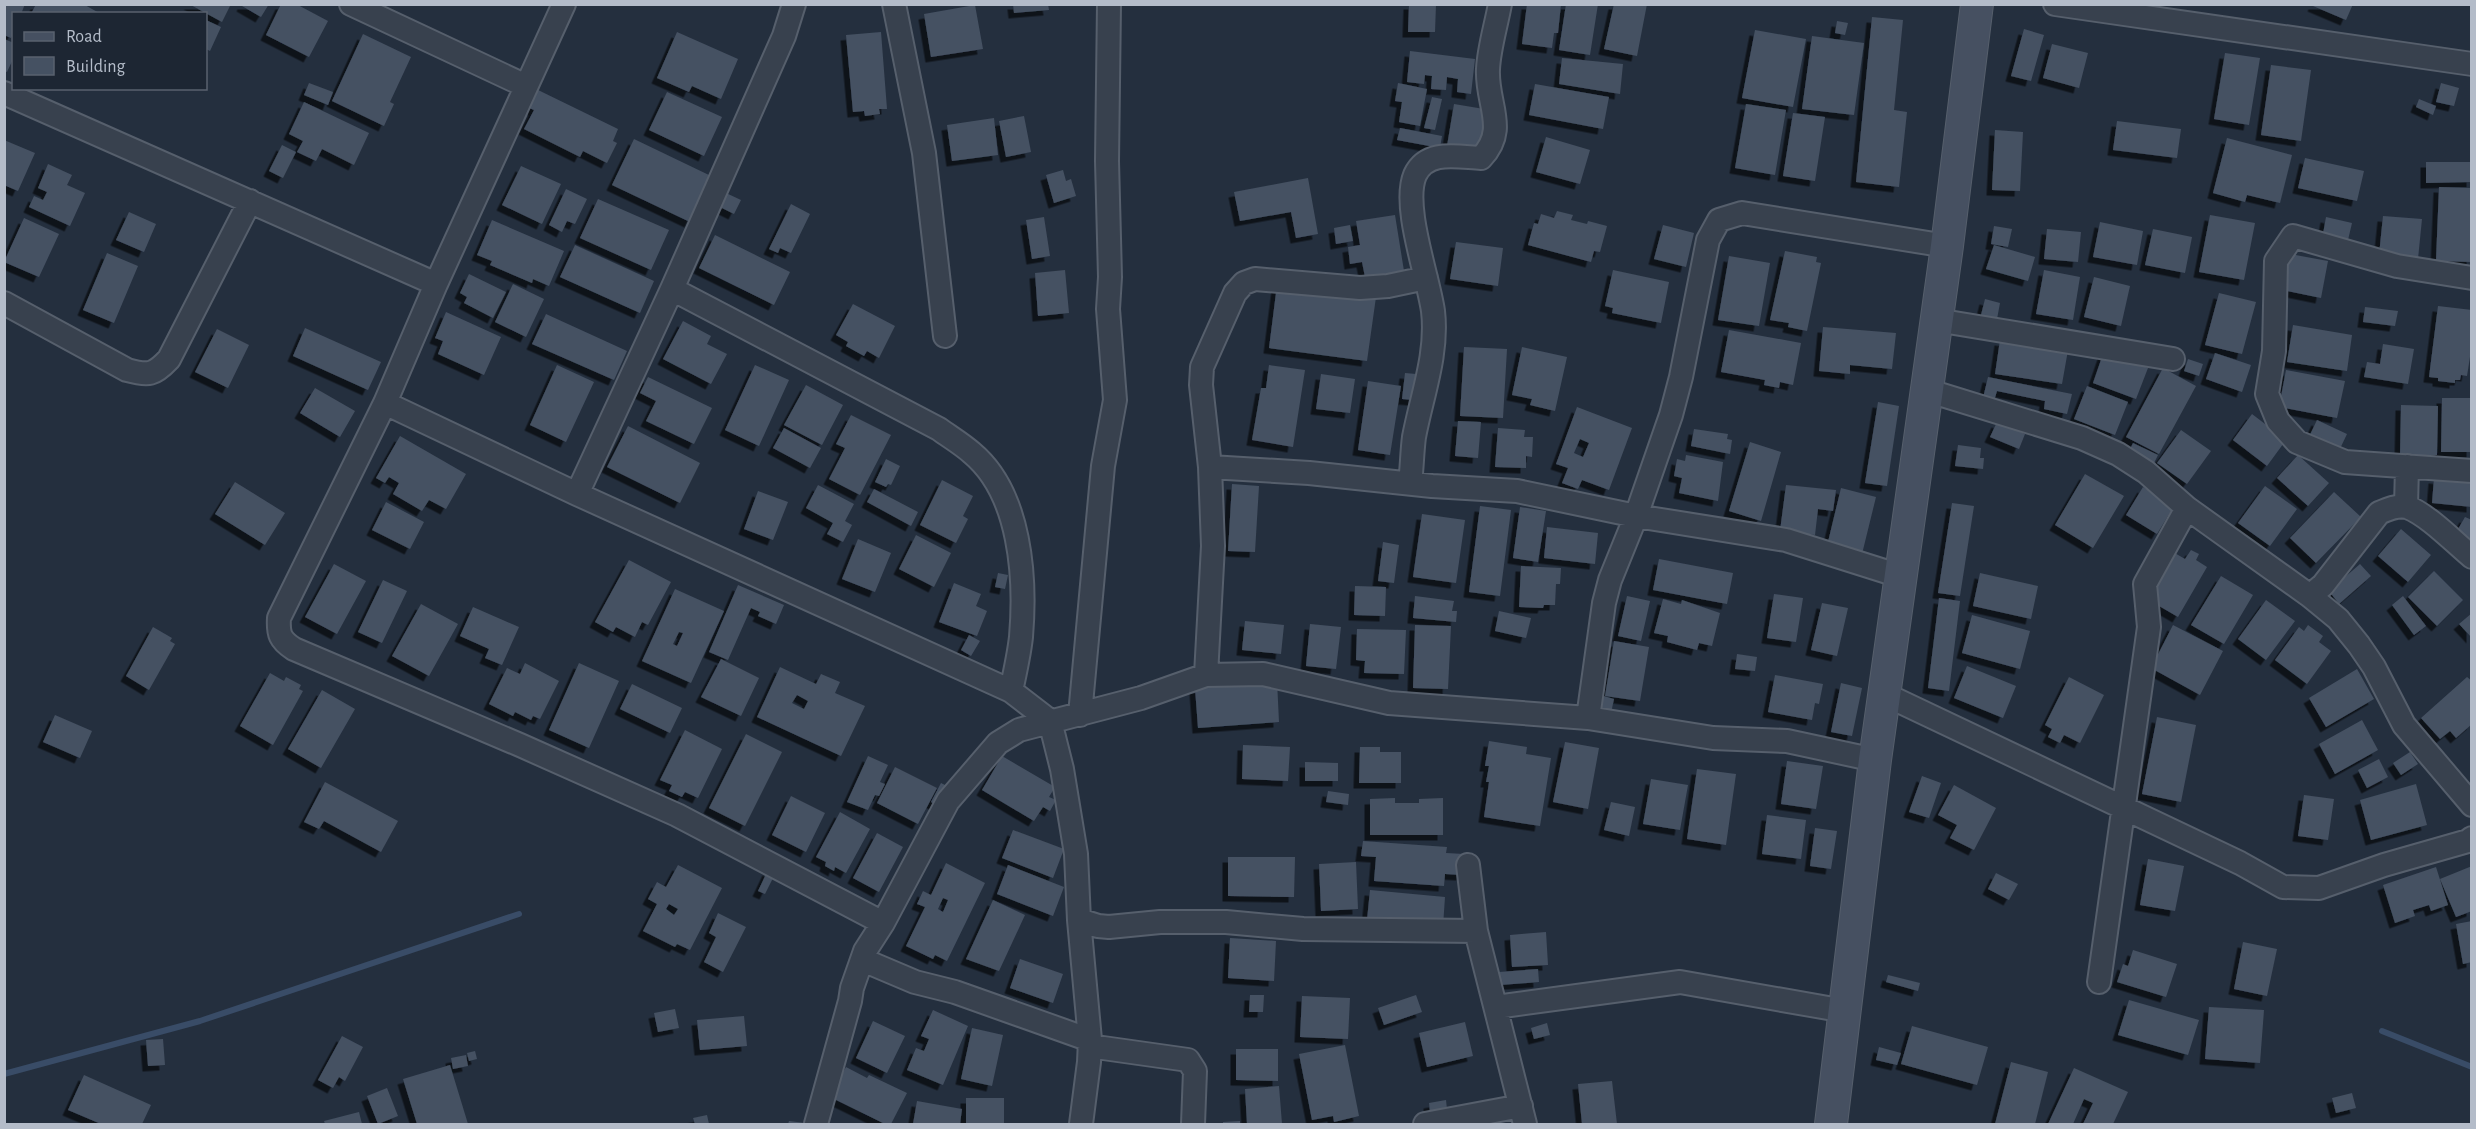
<svg xmlns="http://www.w3.org/2000/svg" width="2476" height="1129" font-family="'Alegreya Sans',sans-serif">
	<defs>
		<filter id="shadow"><feDropShadow dx="-5.5" dy="5.5" stdDeviation="0" flood-color="#0009"/></filter>
	</defs>
	<rect width="100%" height="100%" fill="#242f3e"/>
	<g fill="none" stroke-linecap="round" stroke-linejoin="round">
		<!-- stream -->
		<path stroke="#394c67" stroke-width="6" d="M2382,1031L2472,1067
			M4,1074L200,1021L519,914"/>
	</g>
	<!-- building -->
	<path fill="#455162" fill-rule="evenodd" filter="url(#shadow)" d="M4,4H25L21,14H14V32L11,38L4,35Z
		M36,4H83L101,14H31Z
		M189,4H231L222,22Z
		M243,4H269L261,17L242,6Z
		M281,4H296L328,21L309,57L266,35Z
		M1013,4H1048L1049,10L1014,13Z
		M1409,4H1436L1435,32H1408Z
		M1527,4H1561L1558,33H1554L1552,48L1522,44Z
		M1566,4H1598L1590,55L1559,50Z
		M1614,4H1647L1637,56L1604,49Z
		M2314,4H2353L2346,20L2313,6Z
		M975,5L983,49L931,57L924,14Z
		M1872,17L1903,20L1894,110L1907,112L1899,187L1856,182Z
		M206,20L221,27L210,51L206,49Z
		M1837,21L1848,23L1845,35L1835,33Z
		M2024,29L2044,35L2031,81L2011,76Z
		M1755,30L1806,39L1793,107L1742,98Z
		M677,32L738,59L721,99L692,86L689,92L657,78Z
		M881,32L887,109H879L880,114L865,116L864,111L853,112L846,35Z
		M363,34L411,57L390,102L394,104L384,126L332,101Z
		M1812,36L1864,43L1854,115L1802,109Z
		M4,39L14,43V57L7,72L4,71Z
		M2052,44L2088,53L2079,88L2043,78Z
		M1410,51L1475,59L1471,94L1457,92L1458,79L1447,77L1446,90L1431,89L1432,76L1425,75L1424,84L1407,82Z
		M2225,53L2260,58L2249,125L2214,119Z
		M1562,58L1623,64L1620,94L1559,84Z
		M2271,65L2311,70L2301,141L2261,135Z
		M309,83L333,92L328,105L304,95Z
		M1398,83L1427,89L1420,126L1399,122L1402,102L1395,101Z
		M2441,83L2459,88L2454,106L2436,102Z
		M1535,84L1609,97L1603,129L1529,115Z
		M536,89L618,129L613,141L617,143L607,163L583,151L580,157L524,129L534,110L527,107Z
		M667,92L722,117L704,156L649,130Z
		M1432,97L1442,99L1435,130L1424,128Z
		M2419,99L2436,106L2433,115L2416,107Z
		M304,102L369,133L354,165L322,149L316,161L297,152L303,141L289,134Z
		M1454,104L1490,110L1483,153L1447,146Z
		M1746,104L1786,110L1775,175L1735,168Z
		M1793,113L1825,117L1815,181L1783,176Z
		M1024,116L1031,152L1006,157L999,121Z
		M994,118L998,155L952,161L947,125Z
		M2117,121L2181,129L2177,158L2113,150Z
		M1400,128L1442,136L1440,148L1397,140Z
		M1995,130L2023,132L2020,191L1992,190Z
		M1546,137L1590,150L1580,184L1536,172Z
		M2227,138L2292,155L2280,203L2247,195L2245,202L2213,193Z
		M634,139L711,176L690,222L612,185Z
		M4,140L35,153L18,191L4,185Z
		M282,145L296,152L283,178L269,171Z
		M2305,158L2364,171L2357,201L2298,188Z
		M2426,162H2472V182L2426,183Z
		M48,164L72,175L67,185L85,193L70,226L29,207L34,196L43,200L47,192L38,188Z
		M521,166L561,184L542,224L502,205Z
		M1063,170L1066,181L1071,179L1076,196L1054,203L1046,175Z
		M1308,178L1318,234L1296,238L1291,212L1240,221L1234,192Z
		M2439,187L2472,188V262L2436,261Z
		M566,189L587,199L575,224L567,221L562,232L549,225Z
		M726,193L741,200L734,214L720,207Z
		M598,199L669,230L651,270L580,238Z
		M791,204L810,214L791,253L780,248L778,253L769,249Z
		M1557,211L1573,215L1571,220L1587,224L1588,221L1607,226L1600,252L1594,251L1591,262L1528,245L1534,223L1538,224L1541,214L1554,218Z
		M129,212L156,224L144,252L116,240Z
		M1395,215L1404,271L1365,277L1362,262L1350,264L1348,247L1360,245L1356,221Z
		M2210,215L2255,223L2244,280L2199,272Z
		M2383,216L2422,219L2418,259L2379,255Z
		M1044,217L1050,256L1032,259L1026,220Z
		M2326,217L2352,223L2348,240L2323,234Z
		M24,218L59,234L39,277L4,262Z
		M492,220L564,251L549,286L533,279L532,283L490,265L492,261L477,255Z
		M2100,222L2143,231L2137,265L2093,257Z
		M1350,225L1353,241L1336,244L1334,228Z
		M1663,225L1694,233L1686,267L1654,259Z
		M1994,226L2012,229L2008,247L1991,244Z
		M2047,229L2081,232L2078,262L2044,259Z
		M2153,229L2192,237L2185,273L2145,265Z
		M715,235L790,272L774,305L699,268Z
		M1456,242L1503,248L1498,286L1450,279Z
		M575,245L654,281L640,313L560,277Z
		M1994,245L2035,257L2028,281L1986,269Z
		M1785,251L1817,257L1816,262L1821,263L1807,331L1788,327L1789,323L1770,320Z
		M107,253L138,266L114,323L83,310Z
		M2290,254L2328,261L2321,298L2283,290Z
		M1729,256L1770,263L1759,326L1718,320Z
		M1065,270L1069,313L1038,316L1035,273Z
		M1613,270L1669,282L1661,323L1612,313L1613,308L1605,306Z
		M2044,270L2080,277L2073,320L2036,314Z
		M469,274L506,292L493,318L464,303L467,297L460,293Z
		M2094,277L2130,286L2121,326L2084,317Z
		M513,284L544,299L526,337L495,322Z
		M1277,285L1376,297L1367,361L1269,348Z
		M2219,293L2256,302L2242,354L2205,345Z
		M1985,299L2000,303L1997,319L1981,315Z
		M853,304L895,326L879,358L867,351L864,356L846,346L848,342L836,335Z
		M2438,306L2472,310V344L2467,376L2461,375L2460,380H2455V383L2438,381V378L2429,377Z
		M2365,307L2398,311L2395,326L2363,322Z
		M446,312L501,337L484,375L438,354L443,341L435,338Z
		M546,314L627,351L614,380L532,344Z
		M683,321L711,336L707,344L727,354L711,384L663,359Z
		M2293,325L2352,335L2347,371L2287,362Z
		M1823,327L1896,333L1892,369L1850,365V374L1819,371Z
		M305,328L381,362L368,390L293,356Z
		M217,329L249,345L228,388L195,372Z
		M1729,330L1801,343L1793,385L1780,382L1779,388L1764,385L1765,380L1721,372Z
		M2000,340L2068,350L2062,384L1995,374Z
		M2383,344L2414,349L2408,384L2364,377L2367,362L2380,364Z
		M1464,347L1507,349L1503,418L1460,416Z
		M1522,347L1567,357L1555,411L1530,405L1532,399L1512,395Z
		M2104,351L2148,368L2136,399L2093,383Z
		M2215,353L2251,365L2242,392L2206,379Z
		M2188,359L2203,364L2199,376L2184,371Z
		M557,365L594,382L566,442L530,425Z
		M755,365L789,380L759,446L725,430Z
		M1269,365L1305,370L1293,447L1252,440L1261,388H1266Z
		M2163,368L2196,386L2159,454L2126,437Z
		M2286,370L2345,381L2337,418L2279,407Z
		M1405,373L1416,374L1414,400L1402,399Z
		M1321,374L1355,379L1350,413L1316,409Z
		M648,377L712,408L694,444L646,421L656,401L640,393Z
		M1988,377L2072,394L2067,414L2044,409L2045,401L1997,391L1994,401L1983,398Z
		M1368,381L1401,386L1390,455L1358,450Z
		M806,385L843,405L822,445L784,425Z
		M2087,386L2128,402L2115,435L2074,419Z
		M315,388L355,411L340,437L300,413Z
		M2442,398H2472V452H2441Z
		M1878,402L1899,406L1887,486L1865,483Z
		M2401,405L2438,406L2437,455H2400Z
		M1577,407L1632,428L1609,490L1582,480L1578,489L1562,483L1568,468L1556,464ZM1580,439L1589,443L1583,457L1574,453Z
		M2252,414L2286,440L2267,466L2233,440Z
		M851,415L891,435L860,495L829,479L845,448L836,444Z
		M2317,420L2347,434L2337,455L2307,441Z
		M1458,421L1481,422L1478,458L1455,456Z
		M1997,422L2025,434L2019,449L1990,437Z
		M628,426L700,463L680,503L607,467Z
		M784,428L821,448L810,468L773,448Z
		M1498,428L1525,430L1524,437H1533L1532,457L1526,456V468L1495,467Z
		M1694,429L1728,434L1727,439L1732,440L1730,454L1691,446Z
		M2181,430L2211,451L2187,484L2157,463Z
		M400,436L466,474L446,509L429,500L422,511L393,494L399,483L389,477L385,483L376,478Z
		M1750,442L1781,452L1761,521L1729,511Z
		M2133,443L2158,455L2152,467L2127,455Z
		M1958,445L1981,448L1980,458H1984L1983,469L1955,466Z
		M1686,455L1723,462L1718,501L1679,493L1682,478L1674,476L1677,459L1685,461Z
		M2298,455L2329,483L2308,506L2277,478Z
		M886,459L900,466L891,485L888,484L886,487L875,482Z
		M2085,474L2124,496L2093,548L2055,525Z
		M2434,478L2472,482V507L2432,503Z
		M942,480L973,496L963,516L968,519L956,543L920,525Z
		M235,482L285,513L265,545L215,514Z
		M1232,484L1259,486L1255,552L1228,551Z
		M818,485L854,504L845,521L852,525L843,542L827,534L833,523L806,508Z
		M1786,485L1836,490L1833,511L1818,509L1815,535L1780,531Z
		M2265,486L2297,509L2270,546L2238,523Z
		M2143,487L2174,506L2157,534L2126,515Z
		M1841,488L1876,497L1862,554L1827,546Z
		M874,489L918,512L911,526L867,502Z
		M758,491L788,502L773,540L744,529Z
		M2334,492L2361,517L2316,563L2290,538Z
		M386,502L424,522L410,549L372,530Z
		M1952,503L1974,506L1960,596L1938,593Z
		M1480,506L1511,510L1500,596L1469,592Z
		M1520,507L1546,511L1538,562L1513,558Z
		M1422,514L1465,520L1456,583L1413,577Z
		M2465,517L2472,520V546L2454,536Z
		M1547,527L1598,533L1595,564L1544,558Z
		M2401,529L2431,555L2408,582L2378,556Z
		M916,535L951,553L934,587L899,569Z
		M858,539L891,553L875,592L842,579Z
		M1383,542L1399,545L1394,583L1378,581Z
		M2191,550L2199,554L2196,560L2207,567L2178,617L2154,603L2159,594L2151,590L2173,552L2185,559Z
		M1659,559L1733,573L1727,604L1653,590Z
		M629,560L671,582L648,625L642,622L635,637L616,627L613,632L595,622Z
		M334,564L366,581L337,634L305,617Z
		M2360,564L2371,576L2339,604L2329,591Z
		M1521,566L1561,568L1560,584H1556L1555,605H1544L1543,608L1519,607Z
		M2434,571L2463,600L2437,626L2408,597Z
		M998,573L1008,575L1005,589L995,587Z
		M1980,573L2038,586L2031,619L1973,606Z
		M2221,576L2253,595L2224,644L2191,625Z
		M383,580L407,591L382,643L358,632Z
		M954,583L981,594L976,606L987,611L977,636L939,622Z
		M738,585L784,605L776,624L758,616L760,612L751,608L728,660L709,652Z
		M1355,586L1386,587L1385,616L1354,615Z
		M675,589L724,611L691,683L642,661ZM679,632L683,633L677,646L673,644Z
		M1774,594L1803,598L1796,642L1767,638Z
		M1415,596L1454,601L1452,611H1457L1456,622L1413,618Z
		M1627,596L1650,601L1641,641L1618,636Z
		M2403,596L2426,626L2414,635L2392,605Z
		M1939,598L1960,601L1949,691L1928,688Z
		M1663,599L1681,604L1682,600L1720,613L1712,646L1699,643L1697,650L1667,642L1668,636L1654,633Z
		M2266,600L2295,621L2266,660L2238,639Z
		M1822,603L1848,608L1837,656L1811,650Z
		M421,604L458,624L429,676L392,656Z
		M473,607L519,627L502,665L485,658L489,649L460,636Z
		M1499,611L1531,618L1526,638L1495,631Z
		M2472,613V638L2459,624Z
		M1972,615L2030,631L2020,669L1962,653Z
		M1245,621L1284,625L1281,654L1242,650Z
		M1310,624L1341,627L1336,669L1306,666Z
		M1415,625L1451,626L1448,689L1413,688Z
		M2173,625L2223,651L2200,695L2151,668Z
		M2308,625L2323,636L2319,642L2331,651L2307,684L2275,660L2299,627L2304,631Z
		M153,627L172,638L170,641L175,644L149,690L126,676Z
		M1357,629L1406,630L1404,674L1364,673L1365,661L1356,660Z
		M969,635L980,641L971,656L961,650Z
		M1614,641L1649,647L1640,701L1605,696Z
		M1737,654L1757,657L1755,671L1735,669Z
		M721,659L759,678L741,716L701,697Z
		M525,663L559,681L540,719L533,716L531,720L515,712L513,716L489,704L507,668L520,674Z
		M579,663L619,681L589,748L549,730Z
		M1967,666L2016,686L2003,718L1954,698Z
		M780,667L816,684L821,674L840,682L835,693L865,706L841,756L757,717ZM797,695L808,701L804,709L792,703Z
		M2357,669L2374,699L2326,727L2309,698Z
		M270,673L284,681L286,677L301,685L299,689L303,691L273,745L240,726Z
		M1775,675L1823,684L1819,704L1815,703L1812,720L1768,712Z
		M2069,677L2104,695L2080,743L2064,735L2060,743L2048,737L2052,729L2045,725Z
		M2467,677L2472,681V724L2456,738L2450,731L2440,739L2421,718Z
		M1277,681L1279,722L1198,728L1195,688Z
		M1841,683L1862,688L1852,736L1831,732Z
		M632,684L682,708L670,733L620,709Z
		M322,690L355,709L321,768L288,749Z
		M1600,695L1614,699L1611,713L1598,710Z
		M55,715L92,731L80,758L43,742Z
		M2157,717L2196,725L2181,802L2142,794Z
		M2362,720L2378,750L2335,774L2319,744Z
		M685,730L722,749L698,798L685,792L682,797L669,791L672,785L660,780Z
		M746,734L782,752L745,826L709,808Z
		M1489,741L1527,747L1526,754L1551,758L1540,826L1484,817L1489,782H1486L1489,766H1485Z
		M1565,742L1599,748L1588,809L1553,802Z
		M1243,745L1290,747L1288,781L1242,779Z
		M1360,747H1380V752H1401V783H1359Z
		M2410,752L2418,764L2401,775L2393,763Z
		M868,756L888,765L880,782L885,784L879,796L875,795L868,810L847,802Z
		M1002,756L1055,787L1049,797L1056,800L1050,811L1043,807L1034,821L982,790Z
		M2379,759L2388,777L2367,788L2358,770Z
		M1787,761L1823,766L1816,809L1781,804Z
		M1305,762L1338,763V781H1305Z
		M895,767L937,788L918,824L877,803Z
		M1697,769L1736,774L1726,845L1687,839Z
		M1922,776L1941,783L1929,818L1909,812Z
		M1651,779L1688,785L1680,830L1643,824Z
		M325,782L398,821L381,852L324,821L319,829L304,822Z
		M941,783L951,788L942,808L931,802Z
		M2416,784L2427,825L2371,840L2360,800Z
		M1954,785L1996,808L1974,850L1950,838L1957,825L1938,815Z
		M1328,791L1349,794L1348,805L1326,802Z
		M2304,795L2334,799L2328,840L2298,836Z
		M791,796L825,813L806,852L772,835Z
		M1395,798V803H1419V799L1443,798V835H1370V799Z
		M1611,802L1635,807L1629,836L1604,830Z
		M840,812L870,829L846,873L835,867L834,871L825,866L826,862L816,857Z
		M1767,815L1806,820L1801,859L1762,854Z
		M1815,828L1837,831L1831,869L1810,866Z
		M1013,830L1064,849L1053,878L1002,858Z
		M877,833L903,847L879,892L853,878Z
		M1363,841L1447,847L1446,853L1464,854L1462,875L1445,874L1444,886L1374,881L1376,857L1361,856Z
		M1228,857H1295L1294,897L1228,896Z
		M2148,859L2184,866L2175,911L2140,905Z
		M1356,862L1358,909L1321,911L1319,864Z
		M946,863L985,883L947,961L935,955L933,959L906,946L925,907L917,904L923,891L931,895ZM943,898L948,900L943,912L938,909Z
		M678,865L722,888L690,950L677,944L675,947L643,931L657,904L648,899L657,882L666,887ZM669,904L678,909L674,915L666,909Z
		M1008,865L1064,887L1053,916L997,894Z
		M2472,866V911L2456,917L2440,879Z
		M2436,867L2448,905L2431,911L2429,905L2413,910L2415,916L2395,923L2383,885Z
		M768,870L775,874L765,894L758,891Z
		M1996,873L2018,884L2009,900L1988,889Z
		M1370,890L1445,897L1443,926L1367,920Z
		M993,900L1025,915L999,971L966,959Z
		M718,913L746,927L723,972L704,962L716,937L709,933Z
		M2472,921V962L2463,964L2456,924Z
		M1546,932L1548,965L1512,967L1510,935Z
		M1230,938L1276,941L1274,981L1228,978Z
		M2243,942L2277,949L2267,996L2234,989Z
		M2133,950L2177,964L2166,997L2117,982L2123,964L2128,966Z
		M1020,959L1063,974L1053,1003L1010,988Z
		M1538,969L1539,982L1500,985L1499,972Z
		M1888,975L1920,983L1918,991L1886,982Z
		M1250,995H1264L1263,1012H1249Z
		M1416,995L1422,1012L1384,1025L1378,1008Z
		M1302,996L1350,998L1348,1039L1300,1037Z
		M2129,1000L2199,1020L2188,1055L2118,1035Z
		M2209,1007L2264,1010L2260,1063L2205,1059Z
		M675,1009L679,1028L658,1032L654,1013Z
		M933,1010L968,1026L943,1085L907,1070L916,1048L924,1051L929,1039L921,1036Z
		M744,1016L747,1046L700,1050L697,1020Z
		M873,1021L905,1036L887,1073L856,1058Z
		M1465,1022L1473,1056L1427,1067L1419,1033Z
		M1547,1023L1550,1035L1534,1039L1531,1028Z
		M1912,1026L1988,1047L1977,1085L1901,1064Z
		M972,1028L1003,1035L992,1086L961,1079Z
		M342,1036L363,1047L345,1081L339,1077L333,1088L318,1080Z
		M163,1039L165,1065L148,1066L146,1040Z
		M1345,1045L1359,1116L1334,1122L1333,1116L1312,1120L1299,1054Z
		M1879,1047L1901,1053L1897,1065L1876,1060Z
		M1236,1049H1278V1081L1236,1080Z
		M475,1051L477,1059L469,1061L467,1053Z
		M466,1055L468,1066L453,1069L451,1058Z
		M2011,1062L2048,1072L2035,1124H1995Z
		M450,1065L468,1124H417L403,1079Z
		M846,1067L867,1078L869,1075L907,1093L891,1124H885L830,1097Z
		M2074,1068L2128,1092L2113,1124H2083L2093,1103L2084,1099L2073,1124H2048Z
		M84,1075L151,1105L142,1124H101L68,1110Z
		M1612,1081L1617,1124H1582L1578,1084Z
		M1279,1086L1282,1124H1247L1245,1089Z
		M387,1088L398,1116L378,1124L367,1096Z
		M2352,1093L2356,1108L2336,1113L2332,1098Z
		M966,1098H1004V1124H966Z
		M1446,1100L1448,1119L1431,1121L1429,1103Z
		M917,1101L962,1109L960,1124H913Z
		M359,1112L362,1124H325L324,1121Z
		M707,1115L709,1124H695L693,1118Z
		M789,1121L805,1123V1124H788Z
		M1240,1121V1124H1223V1122Z"/>
	<g fill="none" stroke-linecap="round" stroke-linejoin="round">
		<!-- street casing -->
		<g stroke="#565f6c" stroke-width="26">
			<path id="street" d="M351,4L526,86
				M564,4L436,284L385,403L279,618C278,634 280,640 294,649L520,745L677,815L883,923
				M894,4L924,153L945,336
				M2055,4L2472,64
				M4,93L436,284
				M2472,278L2397,266L2293,236L2276,261L2274,351L2267,394L2278,421L2297,442L2345,462L2472,471
				M672,289L939,429C950,437 962,444 972,453C1021,494 1026,578 1021,637C1019,655 1015,673 1011,691
				M4,303L127,370C149,376 154,375 169,359L250,201
				M1936,320L2173,359
				M1926,390L2082,438L2118,454L2146,472L2187,508L2310,596L2338,619L2359,645L2374,667L2404,725L2472,805
				M385,403L577,494L1011,691L1050,721L1062,769L1076,854L1079,920L1090,1040L1089,1062L1081,1124
				M1210,467L1309,473L1432,486L1517,491L1636,516L1786,540L1900,576
				M1410,483C1412,468 1412,452 1414,437C1422,395 1438,354 1433,311C1428,276 1402,206 1415,175C1427,149 1458,157 1481,158C1509,129 1486,104 1488,69C1489,48 1496,26 1500,4
				M577,494L672,289L784,36L794,4
				M2406,507L2407,466
				M2310,596L2323,585L2379,513C2388,509 2397,505 2407,507C2427,514 2455,543 2472,557
				M1206,675L1213,546L1210,467L1201,385L1202,367L1235,293L1244,283L1255,279L1360,288L1388,286L1426,278
				M1884,694L2240,863L2283,887L2319,888L2384,865L2468,841L2472,838
				M1080,715L1103,466L1115,400L1108,309L1110,277L1107,161L1109,4
				M1588,718L1604,603L1610,580L1636,516L1671,415L1681,377L1708,240L1719,220L1742,213L1947,246
				M1468,865L1476,931L1525,1124
				M1079,920L1098,926L1109,927L1160,922H1226L1303,929L1476,931
				M863,960L915,982L955,992L1090,1040
				M2099,982L2149,627L2145,584L2187,508
				M1496,1007L1680,982L1845,1011
				M1089,1046L1188,1060L1195,1071L1193,1124
				M816,1124L850,1001L852,988L865,951L883,923L948,801L998,743L1019,730L1141,698L1206,675L1263,674L1389,703L1588,718L1713,738L1787,741L1875,760
				M1425,1124L1521,1106"/>
		</g>
		<!-- secondary casing -->
		<g stroke="#565f6c" stroke-width="34">
			<path id="secondary" d="M1831,1124L1875,760L1947,246L1977,4"/>
		</g>
		<!-- street -->
		<use href="#street" stroke="#38414e" stroke-width="22"/>
		<!-- secondary -->
		<use href="#secondary" stroke="#465061" stroke-width="32"/>
	</g>
	<!-- border -->
	<rect width="2476" height="1129" fill="none" stroke="#b4bcc9" stroke-width="12"/>
	<!-- legend -->
	<rect x="12" y="12" width="195" height="78" fill="#1d2633" stroke="#59626f" stroke-width="1.5"/>
	<rect x="24" y="32" width="30" height="9" fill="#465061" stroke="#59626f" stroke-width="1.5"/>
	<text x="66" y="42" font-size="18" fill="#b4bcc9">Road</text>
	<rect x="24" y="57" width="30" height="18" fill="#455162" stroke="#59626f" stroke-width="1.5"/>
	<text x="66" y="72" font-size="18" fill="#b4bcc9">Building</text>
</svg>
